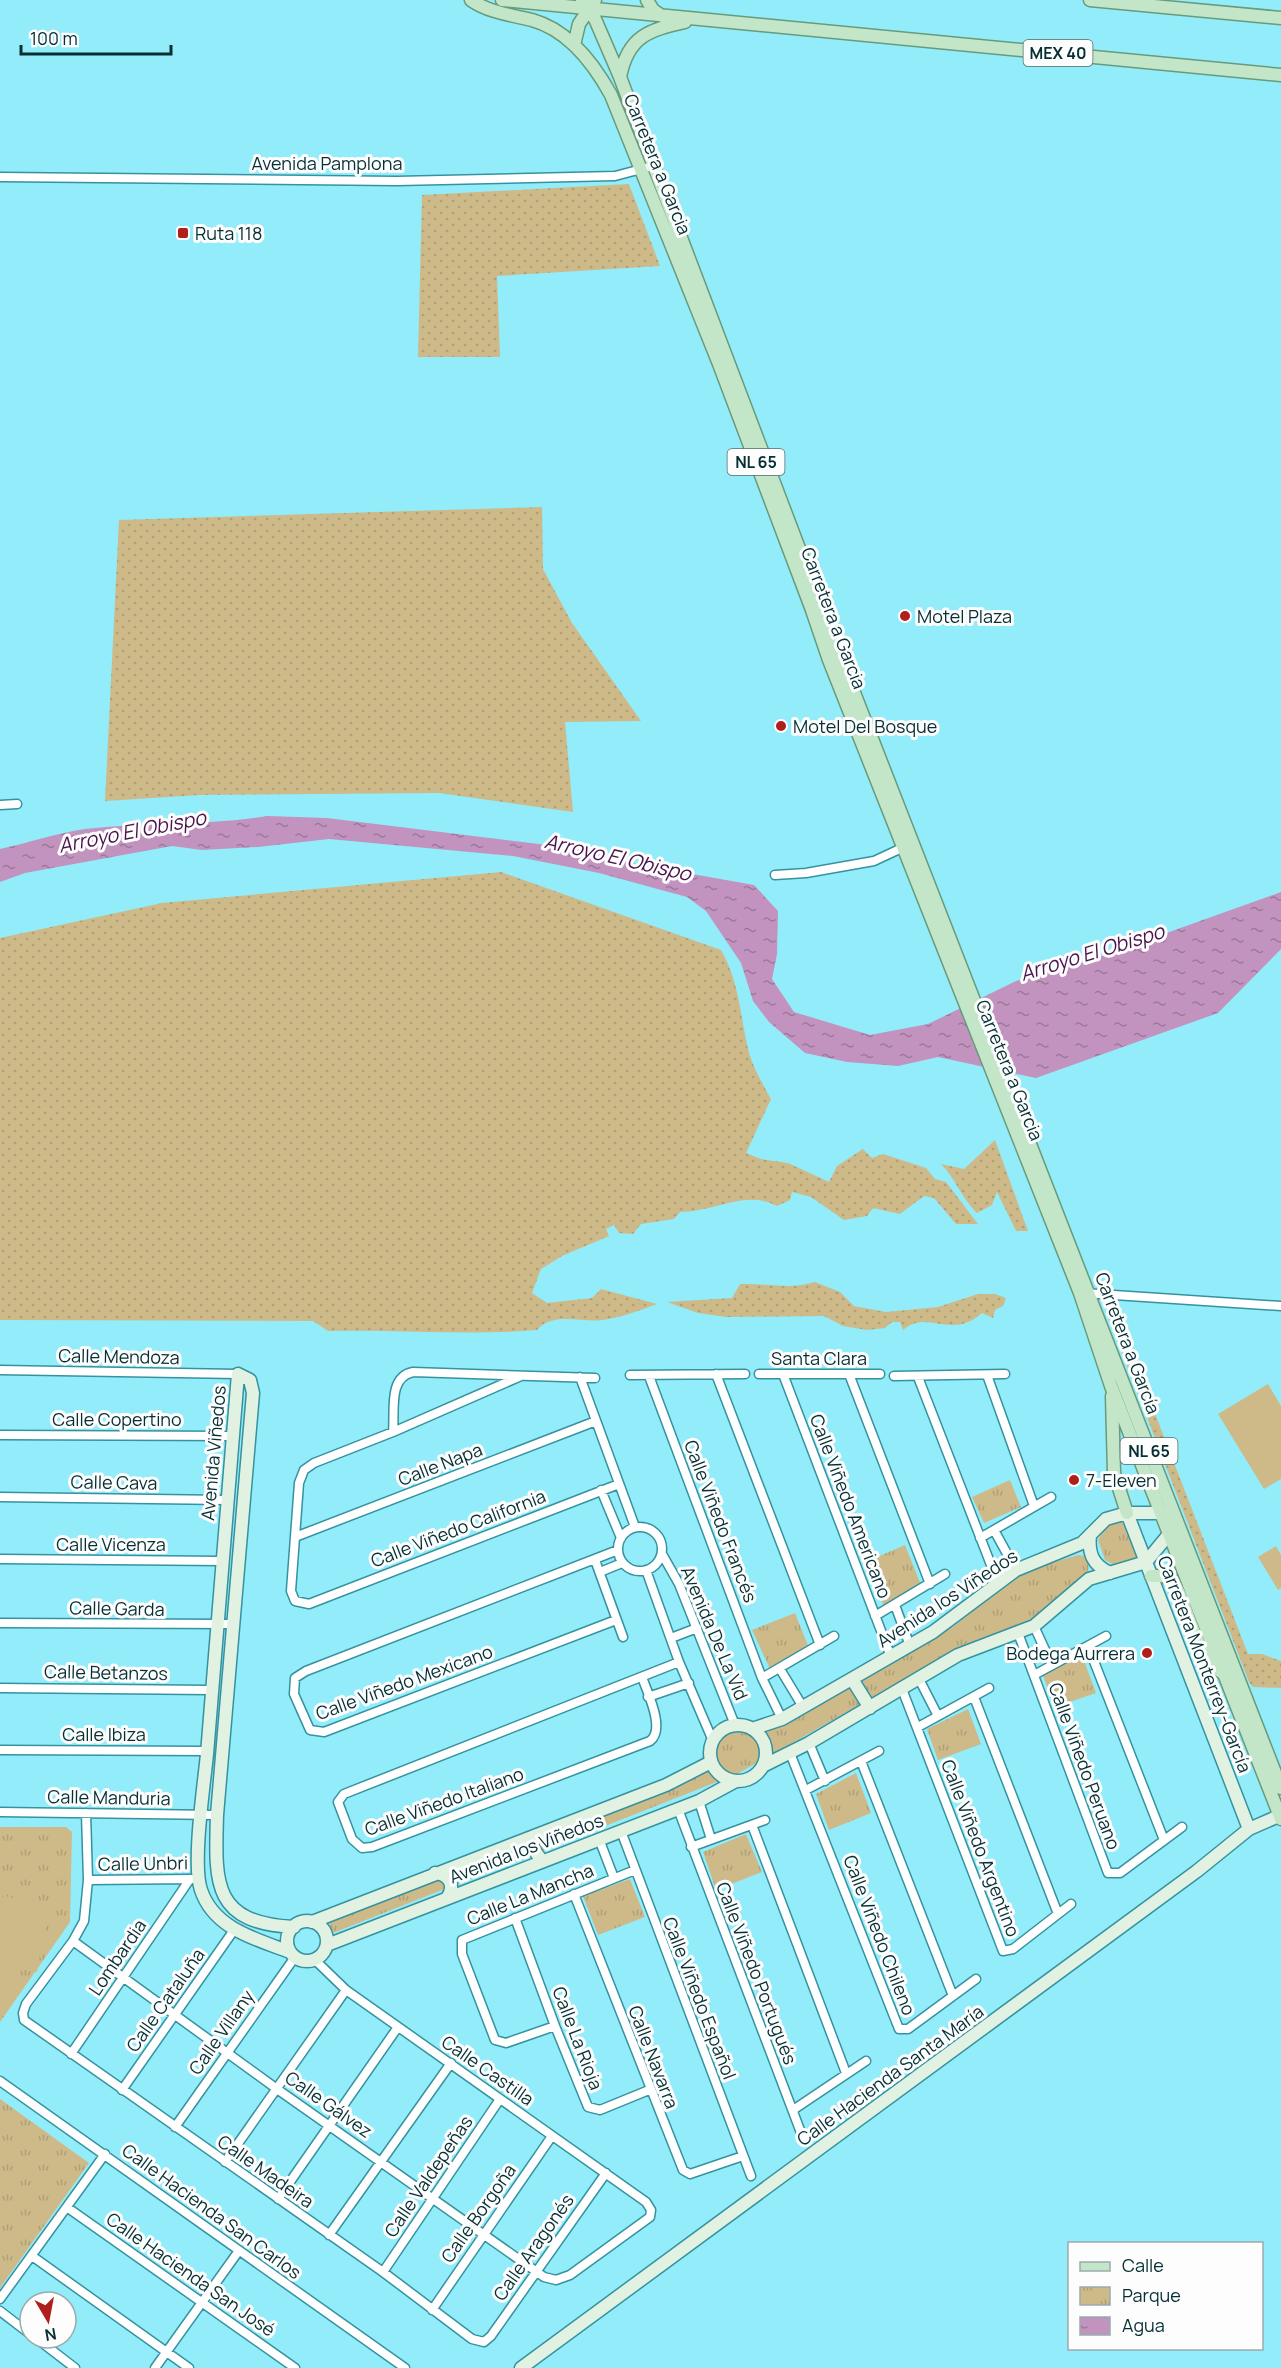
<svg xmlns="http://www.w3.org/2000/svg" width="1281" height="2368" font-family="Manrope,sans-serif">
	<defs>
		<pattern id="grass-dots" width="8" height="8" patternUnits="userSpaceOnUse" patternTransform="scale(1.5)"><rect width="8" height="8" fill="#ceba89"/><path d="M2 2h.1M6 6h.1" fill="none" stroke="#afa077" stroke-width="1.8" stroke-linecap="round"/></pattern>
		<pattern id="park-tufts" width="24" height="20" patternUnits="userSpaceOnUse" patternTransform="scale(1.5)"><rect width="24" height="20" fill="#ceba89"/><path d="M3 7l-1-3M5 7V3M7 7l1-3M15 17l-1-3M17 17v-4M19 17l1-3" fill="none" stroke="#afa077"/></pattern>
		<pattern id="water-ripples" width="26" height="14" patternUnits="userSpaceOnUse" patternTransform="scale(1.5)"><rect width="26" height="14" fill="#c193be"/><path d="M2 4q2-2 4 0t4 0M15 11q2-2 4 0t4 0" fill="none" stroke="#9b789b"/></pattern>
	</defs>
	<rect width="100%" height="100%" fill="#93ecfa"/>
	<!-- grass -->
	<path fill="url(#grass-dots)" d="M629,184L660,266L497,276L500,357H418L422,195Z
		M542,507L543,569L572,623L641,721L565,722L573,812L439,793L200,795L105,801L119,520Z
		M501,872L721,950C740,983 740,1017 749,1053C754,1070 763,1084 771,1099L746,1153L761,1159L788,1163L829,1182L837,1166L863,1149L872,1158L883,1154L926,1168L935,1179L946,1182L978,1224H956L934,1198L924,1196L900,1214L873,1208L867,1216L844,1220L811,1197L792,1192L790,1200L777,1206C746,1189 714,1212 680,1212L674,1219L641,1224L633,1234L619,1233L614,1225L606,1229L609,1236L562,1256L541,1269L532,1293L547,1303L592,1298L601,1289L657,1304C639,1311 622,1317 603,1320C581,1323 553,1311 537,1330C468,1336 398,1329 328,1331L313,1321L0,1320V938L162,903Z
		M995,1140L1028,1231H1016L997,1192L992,1205L977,1213C962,1199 956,1179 941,1164L964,1169Z
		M815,1282L840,1292L854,1306L886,1312L938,1307L978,1294H995L1006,1298L1003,1306L995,1310L993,1318L982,1313C951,1341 927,1308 903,1330L900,1322H892L885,1328L867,1330L843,1326L824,1316L726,1317L698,1313L667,1302L732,1298L740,1284C765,1283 791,1290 815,1282Z
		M1113,1305L1248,1654H1262L1281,1661V1688L1253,1687L1249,1682L1106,1311L1107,1306Z"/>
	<!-- park -->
	<path fill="url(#park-tufts)" d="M1010,1480L1021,1507L984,1523L972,1497Z
		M1121,1519L1139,1562L1116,1566L1105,1560L1098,1540L1109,1521Z
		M905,1545L921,1585L884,1606L863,1563Z
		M1078,1555L1085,1556L1089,1562L1088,1573L1025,1626L955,1651L737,1774L333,1933L328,1920L683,1782L714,1742L742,1728H775L954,1626L1014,1578L1038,1567Z
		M795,1613L809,1648L771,1671L752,1630Z
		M1082,1655L1096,1693L1055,1707L1042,1673Z
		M968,1709L981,1744L938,1760L927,1729Z
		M856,1773L871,1813L829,1830L816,1794Z
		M0,1827H66L72,1832L70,1922L0,2022Z
		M746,1834L762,1872L716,1890L703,1852Z
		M630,1879L645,1917L598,1935L583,1896Z
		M0,2099L89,2163L0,2288Z"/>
	<!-- garden -->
	<path fill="#ceba89" d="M1268,1384L1281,1406V1479L1264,1489L1218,1414Z
		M1276,1546L1281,1555V1588L1278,1590L1258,1557Z
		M3,1896L49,1904L37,1972L0,1965V1913Z
		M0,1971L19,1975L15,1995L0,1992Z"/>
	<!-- water -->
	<path fill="url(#water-ripples)" d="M268,816L327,818L580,849L636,864L754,885L778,911L777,954L772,979L794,1012L870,1035L928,1024L1016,981L1091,960L1281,892V949L1218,1013L1036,1078L938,1057L898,1066L847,1062L805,1053L769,1022L753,1001L741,963L706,911L687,897L599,873L513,856L329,839L258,847L202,850L172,846L25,873L0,882V849C28,843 57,833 85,829C146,822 207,826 268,816Z"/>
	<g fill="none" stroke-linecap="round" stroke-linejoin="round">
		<!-- street casing -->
		<g stroke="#35929f" stroke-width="11">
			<path id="street" d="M0,177L397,181L615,176L653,166
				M0,805L17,804
				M775,875L806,873L874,861L904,847
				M1084,1293L1281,1306
				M0,1370L238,1374
				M716,1374L820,1645
				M759,1374H880
				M783,1374L891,1657
				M849,1374L930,1584
				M630,1375L745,1374
				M987,1375L1034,1506
				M521,1376L393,1432L314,1463L304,1470L299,1483L291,1591L295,1601L309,1604L619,1484
				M649,1376L762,1678L782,1719
				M894,1376L1005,1374
				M580,1377L635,1527
				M918,1377L998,1583
				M393,1432C395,1410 388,1377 413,1372L595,1378
				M0,1435L233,1436
				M601,1490L621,1538
				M0,1497L227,1500
				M618 1549a22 22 0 1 1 44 0a22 22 0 1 1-44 0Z
				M994,1530L1016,1570
				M295,1537L596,1421
				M980,1538L1051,1497
				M662,1554L679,1584L735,1725
				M0,1559L222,1561
				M595,1560L623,1637
				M646,1570L679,1662L713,1741
				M600,1572L622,1563
				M895,1605L910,1646
				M875,1616L945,1574
				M616,1620L324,1732L310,1730L294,1694L295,1678L306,1671L618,1550
				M0,1623L233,1624
				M1034,1626L1052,1665
				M1018,1633L1108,1873H1120L1182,1827
				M671,1638L697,1628
				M1088,1646L1164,1840
				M780,1669L803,1707
				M1034,1675L1106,1636
				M642,1677C647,1692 666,1729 650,1741L372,1847L362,1848L352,1839L338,1802L344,1794L679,1662
				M762,1678L834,1636
				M919,1679L938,1716
				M0,1688L211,1690
				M902,1689L1003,1951L1013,1949L1071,1904
				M648,1697L689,1683
				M974,1697L1058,1914
				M918,1727L989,1688
				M809,1743L825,1781
				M0,1750L207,1751
				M790,1753L899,2029H908L976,1979
				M861,1761L953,1996
				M806,1790L879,1751
				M699,1801L711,1839
				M678,1809L803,2138
				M0,1812L217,1815
				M86,1813L88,1880L84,1921L73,1941L26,2004L23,2013L24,2020L383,2272L472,2339L484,2342L491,2336L606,2173
				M752,1825L846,2073
				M621,1831L751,2176
				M599,1839L614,1878
				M691,1847L765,1820
				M88,1880L192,1879
				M574,1894L683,2170L690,2174L743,2156
				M515,1918L555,2026L588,2107L600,2110L649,2090
				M73,1941L277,2089L544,2277L556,2280L570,2275L650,2217L651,2210L646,2202L346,1990L315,1960
				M555,2026L506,2043L495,2040L462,1954V1940L635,1870
				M71,2054L190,1879
				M0,2081L405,2368
				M122,2090L234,1930
				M793,2110L866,2061
				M175,2127L295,1957
				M225,2162L346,1990
				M278,2199L398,2027
				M68,2208L295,2368
				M329,2235L451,2063
				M32,2256L189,2368
				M383,2272L500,2099
				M0,2299L105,2154
				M432,2310L552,2136
				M0,2311L30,2334
				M36,2338L75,2368
				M155,2368L238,2252"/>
		</g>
		<!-- secondary casing -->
		<g stroke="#35929f" stroke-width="15">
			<path id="secondary" d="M1127,1513L1249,1829
				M1090,1535C1088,1554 1093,1565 1110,1573
				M852,1679L870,1708
				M710 1753a28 28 0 1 1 56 0a28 28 0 1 1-56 0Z
				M752,1729L782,1719L933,1632L1016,1570L1082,1543L1106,1519L1127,1513H1168
				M763,1766L809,1743L958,1655L1034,1626L1089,1579L1146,1562L1174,1528
				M534,1836L532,1847L542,1861
				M435,1873C449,1874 456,1886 447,1898
				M287 1941a20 20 0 1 1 40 0a20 20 0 1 1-40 0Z
				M312,1922L666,1785L711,1762
				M327,1945L699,1801L736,1781
				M290,1952C256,1939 214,1929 201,1890C192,1864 204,1785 207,1754C217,1627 228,1501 238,1374L250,1380L253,1393L217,1815C215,1883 212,1923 294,1927
				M521,2368L1197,1871L1249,1829L1281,1815"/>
		</g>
		<!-- primary casing -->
		<g stroke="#679b7c" stroke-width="15">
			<path id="primary" d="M471,0C488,12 511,15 532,20C568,30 594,64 611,95L719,364L812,610L829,660L1080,1293L1111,1386L1281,1819
				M502,0L1281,75
				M582,0L595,19L620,77L844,667L1281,1788
				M647,0L653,10L662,16
				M1090,0L1281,18
				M574,45L579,24L595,0
				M620,77C628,36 649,30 685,22
				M1112,1396L1114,1473L1127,1513
				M1151,1576H1163L1173,1581C1190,1610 1194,1655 1224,1674"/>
		</g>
		<!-- street -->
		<use href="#street" stroke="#fff" stroke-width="8"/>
		<!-- secondary -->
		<use href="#secondary" stroke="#e1f2e3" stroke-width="12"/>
		<!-- primary -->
		<use href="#primary" stroke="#c3e6c8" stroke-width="12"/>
	</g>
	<!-- markers -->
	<g fill="#af1f1b" stroke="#fdfdfd" stroke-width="2">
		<rect x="177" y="227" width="12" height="12" rx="3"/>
		<circle cx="905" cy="616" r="6"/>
		<circle cx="781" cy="726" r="6"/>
		<circle cx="1074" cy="1480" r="6"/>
		<circle cx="1147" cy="1653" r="6"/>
	</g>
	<g text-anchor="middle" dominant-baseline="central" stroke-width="6" stroke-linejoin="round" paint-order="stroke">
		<!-- shield labels -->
		<g fill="#fdfdfd" stroke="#506d70" stroke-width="1.5">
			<rect x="1023.5" y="40" width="69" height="26" rx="4.5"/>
			<rect x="727.5" y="449" width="57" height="26" rx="4.5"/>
			<rect x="1120.5" y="1438" width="57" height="26" rx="4.5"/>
		</g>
		<g font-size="16" font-weight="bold" fill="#062f34">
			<text x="1058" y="53">MEX 40</text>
			<text x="756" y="462">NL 65</text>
			<text x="1149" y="1451">NL 65</text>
		</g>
		<!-- street labels -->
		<g font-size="18" fill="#062f34" stroke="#fdfdfd">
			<text x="327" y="163">Avenida Pamplona</text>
			<text transform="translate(658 164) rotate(68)">Carretera a Garcia</text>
			<text transform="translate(834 618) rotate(69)">Carretera a Garcia</text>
			<text transform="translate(1010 1070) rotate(68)">Carretera a Garcia</text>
			<text transform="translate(1128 1343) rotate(69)">Carretera a García</text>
			<text transform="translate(119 1356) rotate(1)">Calle Mendoza</text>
			<text x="819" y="1358">Santa Clara</text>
			<text x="117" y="1419">Calle Copertino</text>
			<text transform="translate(213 1453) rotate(-85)">Avenida Viñedos</text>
			<text transform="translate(440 1464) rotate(-21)">Calle Napa</text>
			<text transform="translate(114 1482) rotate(1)">Calle Cava</text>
			<text transform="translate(851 1506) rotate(69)">Calle Viñedo Americano</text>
			<text transform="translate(721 1521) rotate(69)">Calle Viñedo Francés</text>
			<text transform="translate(458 1528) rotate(-21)">Calle Viñedo California</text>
			<text x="111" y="1544">Calle Vicenza</text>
			<text transform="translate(947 1598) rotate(-33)">Avenida los Viñedos</text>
			<text transform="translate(117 1608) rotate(1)">Calle Garda</text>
			<text transform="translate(715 1633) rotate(67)">Avenida De La Vid</text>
			<text transform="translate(1205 1664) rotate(69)">Carretera Monterrey-García</text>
			<text transform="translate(106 1672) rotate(1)">Calle Betanzos</text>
			<text transform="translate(404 1682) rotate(-20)">Calle Viñedo Mexicano</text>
			<text x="104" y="1734">Calle Ibiza</text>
			<text transform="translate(1085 1766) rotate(70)">Calle Viñedo Peruano</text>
			<text transform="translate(109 1797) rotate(1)">Calle Manduria</text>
			<text transform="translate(444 1801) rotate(-20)">Calle Viñedo Italiano</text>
			<text transform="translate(526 1848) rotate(-21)">Avenida los Viñedos</text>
			<text transform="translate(981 1848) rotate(69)">Calle Viñedo Argentino</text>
			<text transform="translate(143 1863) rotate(-1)">Calle Unbri</text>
			<text transform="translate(530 1894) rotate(-22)">Calle La Mancha</text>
			<text transform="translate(880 1935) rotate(69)">Calle Viñedo Chileno</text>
			<text transform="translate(117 1957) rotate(-56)">Lombardia</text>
			<text transform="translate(757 1973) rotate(69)">Calle Viñedo Portugués</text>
			<text transform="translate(700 1998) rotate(69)">Calle Viñedo Español</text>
			<text transform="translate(165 2000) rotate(-55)">Calle Cataluña</text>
			<text transform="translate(221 2032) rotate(-55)">Calle Villany</text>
			<text transform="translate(578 2038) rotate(69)">Calle La Rioja</text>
			<text transform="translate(654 2057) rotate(69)">Calle Navarra</text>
			<text transform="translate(488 2070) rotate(35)">Calle Castilla</text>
			<text transform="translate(890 2075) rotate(-36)">Calle Hacienda Santa María</text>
			<text transform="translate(329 2104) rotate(35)">Calle Gálvez</text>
			<text transform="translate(266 2171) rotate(35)">Calle Madeira</text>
			<text transform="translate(428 2176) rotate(-56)">Calle Valdepeñas</text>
			<text transform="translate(212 2211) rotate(36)">Calle Hacienda San Carlos</text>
			<text transform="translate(478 2213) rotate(-55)">Calle Borgoña</text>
			<text transform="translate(533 2247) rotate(-55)">Calle Aragonés</text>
			<text transform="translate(191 2274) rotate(35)">Calle Hacienda San José</text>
		</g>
		<!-- poi labels -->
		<g font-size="18" fill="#062f34" stroke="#fdfdfd" text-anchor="start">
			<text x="195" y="233">Ruta 118</text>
			<text x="917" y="616">Motel Plaza</text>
			<text x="793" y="726">Motel Del Bosque</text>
			<text x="1086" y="1480">7-Eleven</text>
			<text x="1135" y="1653" text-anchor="end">Bodega Aurrera</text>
		</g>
		<!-- water labels -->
		<g font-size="20" font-style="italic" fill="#4b134b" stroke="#fdfdfd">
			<text transform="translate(132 831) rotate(-11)">Arroyo El Obispo</text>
			<text transform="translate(618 857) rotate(13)">Arroyo El Obispo</text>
			<text transform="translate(1092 952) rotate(-17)">Arroyo El Obispo</text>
		</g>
	</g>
	<!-- legend -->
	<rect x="1068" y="2242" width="195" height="108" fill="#fdfdfd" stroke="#9aabad" stroke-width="1.5"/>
	<rect x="1080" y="2262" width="30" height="9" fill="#c3e6c8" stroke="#9aabad" stroke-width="1.5"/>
	<text x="1122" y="2272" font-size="18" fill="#062f34">Calle</text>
	<rect x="1080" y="2287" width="30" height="18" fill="url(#park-tufts)" stroke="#9aabad" stroke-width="1.5"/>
	<text x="1122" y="2302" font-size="18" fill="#062f34">Parque</text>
	<rect x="1080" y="2317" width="30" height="18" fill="url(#water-ripples)" stroke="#9aabad" stroke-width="1.5"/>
	<text x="1122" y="2332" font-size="18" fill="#062f34">Agua</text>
	<!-- north arrow -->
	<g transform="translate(48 2320) rotate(170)"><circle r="28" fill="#fdfdfd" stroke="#9aabad" stroke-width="1.5"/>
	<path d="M0-4.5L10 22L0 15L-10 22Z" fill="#af1f1b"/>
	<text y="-9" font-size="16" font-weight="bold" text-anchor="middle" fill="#062f34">N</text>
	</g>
	<!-- scale -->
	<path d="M21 45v9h150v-9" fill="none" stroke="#062f34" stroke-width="3"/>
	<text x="30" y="45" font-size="18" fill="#062f34" stroke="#fdfdfd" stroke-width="4.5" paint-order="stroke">100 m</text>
</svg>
